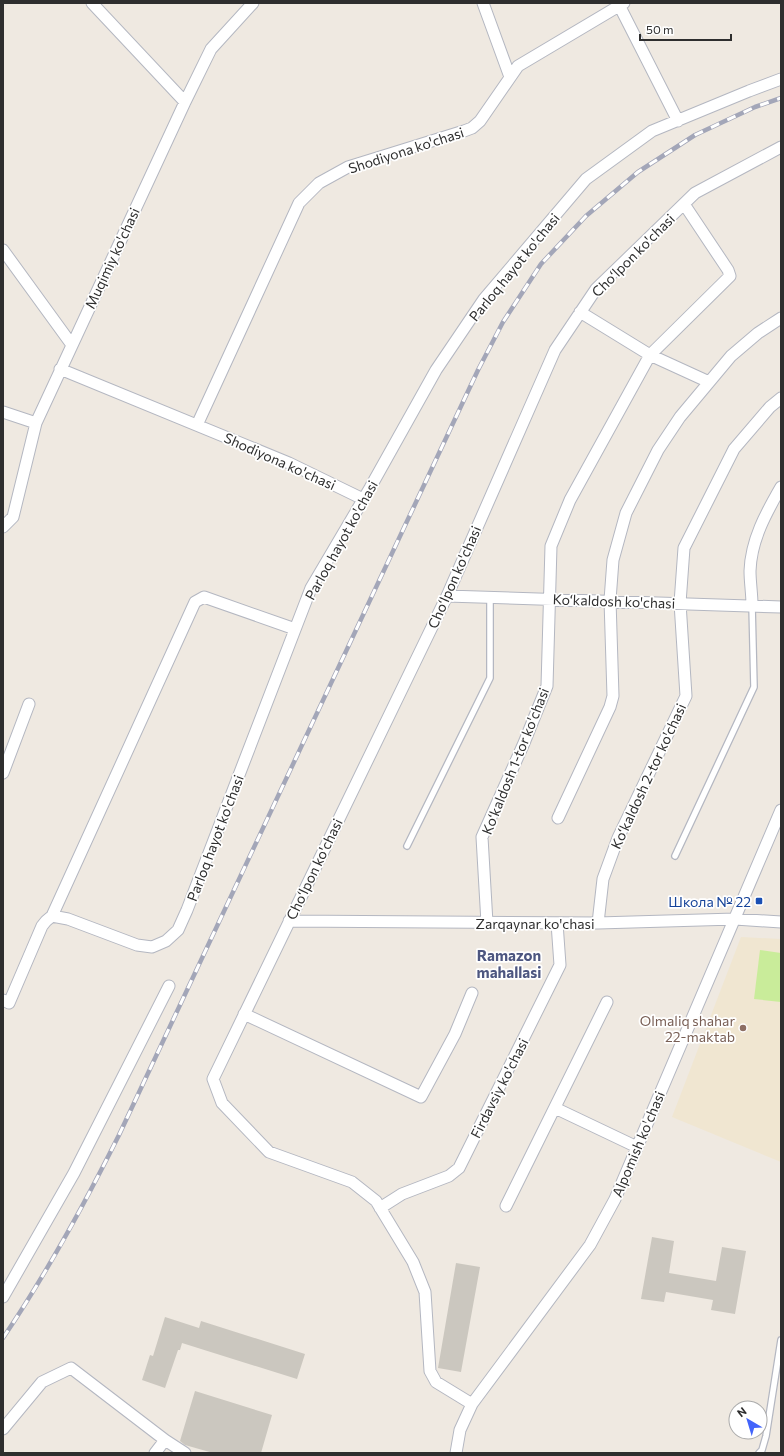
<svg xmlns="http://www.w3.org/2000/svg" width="784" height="1456" font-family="Commissioner,sans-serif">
	<rect width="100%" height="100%" fill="#efe9e1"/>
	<!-- education -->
	<path fill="#f0e6d1" d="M741,937L781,939V1162L672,1117Z"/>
	<!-- pitch -->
	<path fill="#c9ec9a" d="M760,950L781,953V1002L754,999Z"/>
	<!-- building -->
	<path fill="#cbc7bf" d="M652,1237L674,1241L669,1273L716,1281L722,1247L746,1251L735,1314L711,1310L713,1300L666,1292L664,1302L641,1299Z
		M456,1263L480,1267L461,1372L438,1368Z
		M165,1317L199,1328L201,1321L305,1354L297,1379L182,1343L180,1350H178L165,1388L142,1380L150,1355L153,1356Z
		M195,1391L272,1415L261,1453H213L185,1445L180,1441Z"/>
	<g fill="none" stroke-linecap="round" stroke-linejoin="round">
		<!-- lane casing -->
		<g stroke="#b4b7c1" stroke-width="8">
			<path id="lane" d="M407,846L490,678V597
				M675,856L754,687L752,605
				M759,1453L762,1450L766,1436L781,1340"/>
		</g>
		<!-- street casing -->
		<g stroke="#b4b7c1" stroke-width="13">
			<path id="street" d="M92,3L185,102
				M483,3L510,77
				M619,5L678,121
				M3,250L72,345
				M580,312L650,355L709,382
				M60,369L289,463L363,499
				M3,412L36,423
				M197,425L299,203L319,183L348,167L464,131L472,128L480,121L518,66L624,3
				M3,527L13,517L36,423L185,102L211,49L253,3
				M447,596L781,607
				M752,605C752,594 750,582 750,571C751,540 766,513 781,487
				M3,773L29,704
				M558,818L610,707L613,696L610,600L613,560L626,513L658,450L680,417L731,356L758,333L781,318
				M52,916L195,602L204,597L295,629
				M289,921L598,923L735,919L781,922
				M487,923L482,837L524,743L547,686L551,546L570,500L650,355L730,276L728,270L684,204
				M598,923L603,879L618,838L686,696L680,603L684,548L734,449L770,407L781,398
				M3,1000L9,1003L42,926L46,921L52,916L68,919L137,945L152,947L166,941L178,930L187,910L311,588L370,488L436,370L484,299L586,179L652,131L749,91L781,79
				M244,1014L421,1097L455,1034L472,993
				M555,1108L637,1147
				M506,1206L607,1002
				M380,1208L402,1194L449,1176L459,1168L560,965L557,923
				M3,1297L74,1173L169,986
				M472,1404L436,1382L430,1371L425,1292L413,1262L376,1201L352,1182L269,1152L222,1103L213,1079L447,596L555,350L596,289L695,193L781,147
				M3,1429L42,1382L71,1368L165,1440L185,1453
				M155,1453L165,1440
				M456,1453L460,1430L472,1404L590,1245L615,1199L781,810"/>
		</g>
		<!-- lane -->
		<use href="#lane" stroke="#fff" stroke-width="5.5"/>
		<!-- street -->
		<use href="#street" stroke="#fff" stroke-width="11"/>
		<!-- rail casing -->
		<g stroke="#a3a6b8" stroke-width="4.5">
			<path id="rail" d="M3,1338C47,1273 84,1205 119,1135L478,370L503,322L541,264L586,216L638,172L695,135L755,107L781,98"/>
		</g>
		<!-- rail -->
		<use href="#rail" stroke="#fff" stroke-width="3" stroke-dasharray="9" stroke-linecap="butt"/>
	</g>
	<!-- markers -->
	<rect fill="#1a4fb4" stroke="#fff" stroke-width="1.5" x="755" y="897" width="8" height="8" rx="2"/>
	<circle fill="#8d6e63" stroke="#fff" stroke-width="1.5" cx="743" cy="1028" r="4"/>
	<g text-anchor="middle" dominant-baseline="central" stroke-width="3.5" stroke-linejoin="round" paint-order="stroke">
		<!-- street labels -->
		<g font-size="14" fill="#2e2e2e" stroke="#fff">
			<text transform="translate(406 150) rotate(-18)">Shodiyona ko'chasi</text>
			<text transform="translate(633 255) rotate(-45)">Cho‘lpon ko'chasi</text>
			<text transform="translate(112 258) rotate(-65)">Muqimiy ko'chasi</text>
			<text transform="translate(514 267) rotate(-51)">Parloq hayot ko'chasi</text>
			<text transform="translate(280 461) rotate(24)">Shodiyona ko'chasi</text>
			<text transform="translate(341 540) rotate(-61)">Parloq hayot ko'chasi</text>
			<text transform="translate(454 577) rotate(-66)">Cho‘lpon ko'chasi</text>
			<text transform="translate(614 601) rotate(2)">Ko‘kaldosh ko'chasi</text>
			<text transform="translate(515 761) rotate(-68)">Ko‘kaldosh 1-tor ko'chasi</text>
			<text transform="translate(648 776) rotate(-65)">Ko‘kaldosh 2-tor ko'chasi</text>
			<text transform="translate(215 838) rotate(-69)">Parloq hayot ko'chasi</text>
			<text transform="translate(314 869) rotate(-64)">Cho‘lpon ko'chasi</text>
			<text x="535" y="923">Zarqaynar ko'chasi</text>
			<text transform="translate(499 1088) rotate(-63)">Firdavsiy ko'chasi</text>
			<text transform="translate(638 1144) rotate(-67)">Alpomish ko'chasi</text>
		</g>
		<!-- transit labels -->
		<g font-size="14" fill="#164399" stroke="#fff" text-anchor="end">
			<text x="751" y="901">Школа № 22</text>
		</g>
		<!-- education labels -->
		<g font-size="14" fill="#785e54" stroke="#fff" text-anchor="end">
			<text x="735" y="1020">Olmaliq shahar<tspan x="735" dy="16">22-maktab</tspan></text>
		</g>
		<!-- neighbourhood labels -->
		<g font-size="15" font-weight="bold" fill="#4d5680" stroke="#fff">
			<text x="509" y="955">Ramazon<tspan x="509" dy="17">mahallasi</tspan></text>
		</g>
	</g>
	<!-- border -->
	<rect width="784" height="1456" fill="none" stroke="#2e2e2e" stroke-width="8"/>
	<!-- north arrow -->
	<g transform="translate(748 1420) rotate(322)"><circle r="19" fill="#ffffff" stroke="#ababab"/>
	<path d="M0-3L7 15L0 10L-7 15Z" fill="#4264fb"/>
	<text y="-6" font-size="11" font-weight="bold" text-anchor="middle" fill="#2e2e2e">N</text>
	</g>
	<!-- scale -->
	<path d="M640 34v6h91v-6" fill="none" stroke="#2e2e2e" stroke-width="2"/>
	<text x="646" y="34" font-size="12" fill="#2e2e2e" stroke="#ffffff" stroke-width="3" paint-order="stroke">50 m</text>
</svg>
